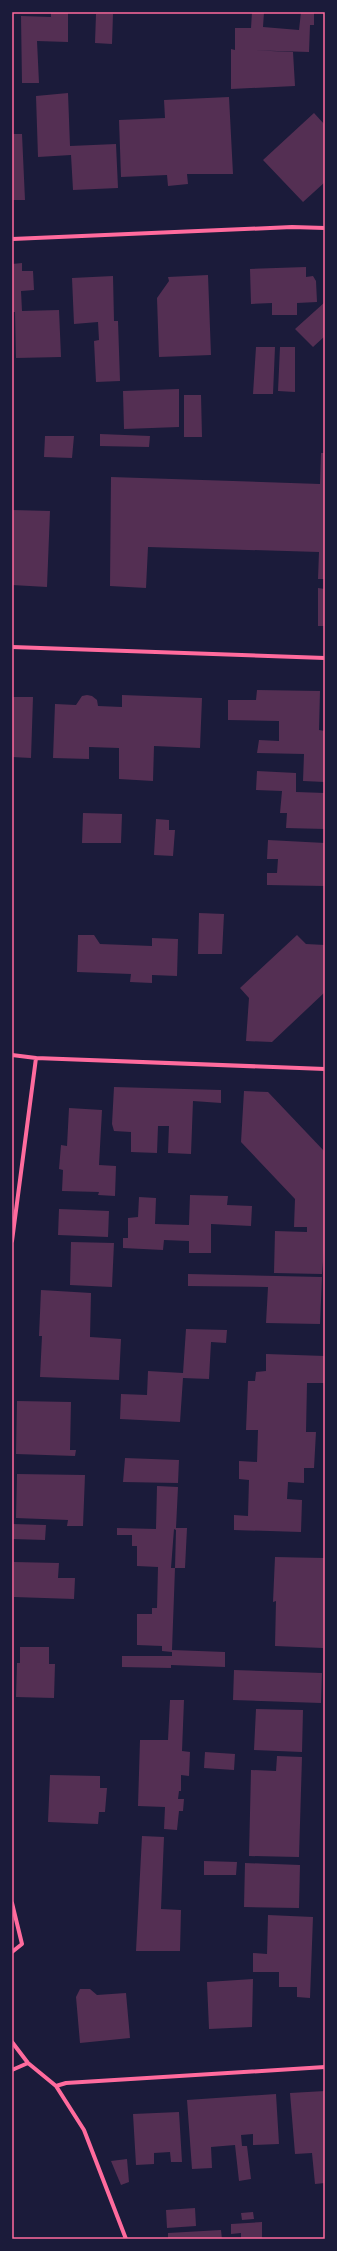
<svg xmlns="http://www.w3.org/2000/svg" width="337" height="2251" font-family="Barlow,sans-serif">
	<rect width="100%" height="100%" fill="#1b1b3a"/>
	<!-- building -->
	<path fill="#542f53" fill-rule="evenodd" d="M51,12H68V42L37,41L39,83H22L21,16L51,17Z
		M252,12H264L263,27L299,30L301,12H314V25H310L309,52L248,50L293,52L295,86L231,89V49L235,50V28H251Z
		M96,14H113L112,44L95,43Z
		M68,93L70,146L116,144L118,188L73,190L71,155L38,157L36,96Z
		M229,97L233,174H187L188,184L168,186L167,175L121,177L119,120L165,118L164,100Z
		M314,113L325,125V182L303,202L263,160Z
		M12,134H22L25,200H12Z
		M22,263V271H33L34,290L21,291L22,311L59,310L61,357L16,358L15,312H12V264Z
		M306,267V277L313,276L316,281L317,302L297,303V315H272V303L251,304L250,269Z
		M208,275L211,355L159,357L157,298L169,281L168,277Z
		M113,276L114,321H118L120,381L96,382L94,341L99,340L98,322L74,324L72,278Z
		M325,302V336L313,347L295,329Z
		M256,347H275L273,394H253Z
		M280,347H295V392L278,391Z
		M179,389V427L124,429L123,391Z
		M184,395H201L202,437H184Z
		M100,434L150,436L149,447L100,446Z
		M45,436H74L72,458L44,457Z
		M321,453H325V579H318L319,552L148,547L146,588L110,586L111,477L320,484Z
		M12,510L50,511L47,587L12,585Z
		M318,588L325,589V626H318Z
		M257,690L320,691L319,730L325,731V782L303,781L304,754L257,753L259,740L279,741V721L228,720V700H256Z
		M87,695L92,696L97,700L98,706L122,707V695L202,698L200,748L154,746L153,781L119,779V748L89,747V759L53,758L55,704L76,705L82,696Z
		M12,697H33L31,758L12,757Z
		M257,771L296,773V792L325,793V829L286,828L287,813H280L282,791L256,790Z
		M83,813L122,814L121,843H82Z
		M156,819L169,820V830H175L173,856L154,855Z
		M268,840L325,843V886L267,885V873H277L278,859H267Z
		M199,913L224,914L222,954H198Z
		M78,935H94L100,944L152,946V938L178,939L177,976L152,975V983L130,982L131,974L77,972Z
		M297,935L306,944L325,945V992L272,1042L246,1041L249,998L240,988Z
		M114,1087L221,1090V1103L193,1101L191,1154L168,1153L169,1126H158L157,1153L131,1152V1132L114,1131L112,1124Z
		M244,1091L268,1092L325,1152V1238L322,1274L274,1273L275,1231L307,1232V1227H294L295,1199L241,1142Z
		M69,1108L102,1110L99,1165L116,1166L115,1196L98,1195L99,1192L62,1191L63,1170L59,1169L61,1145L67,1146Z
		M190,1195L228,1196L227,1205L252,1206L251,1226L211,1224V1253H189V1241L164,1240L163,1250L123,1248V1238H128V1218L138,1217L139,1197L156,1198L155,1224L189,1225Z
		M59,1209L109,1211L108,1237L58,1235Z
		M71,1242L114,1243L112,1287L70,1285Z
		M188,1274L322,1277L320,1324L266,1323L268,1287L188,1286Z
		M41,1290L91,1293L90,1337L121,1339L119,1380L40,1377L42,1336H39Z
		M186,1329L227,1330L226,1343L211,1342L209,1379L183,1378L180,1422L120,1419L121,1394L147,1395L148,1371L183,1373Z
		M266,1354L325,1356V1383H307L306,1432H316L314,1468H304V1483L288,1482L287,1499L302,1500L301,1532L234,1530V1515L248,1516L249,1480L239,1479V1461L257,1462L258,1430H246L248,1381H255L256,1372L266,1371Z
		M17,1401L71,1402L70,1450H76L75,1456L16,1454Z
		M125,1458L179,1460L178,1483L123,1482Z
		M17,1474L85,1475L83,1526H67L68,1520L16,1518Z
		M157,1486L178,1487L176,1528H187L185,1568H175L172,1650L225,1652V1667L171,1665V1668L122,1667V1656H172V1652L162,1651V1646L137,1645V1614H152V1608H157L158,1567L137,1566V1546H132V1535H117V1528L156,1529ZM174,1529L176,1530L175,1568H171Z
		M12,1524L46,1525L45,1540L12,1539Z
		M275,1557L325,1558L323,1648L275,1646L276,1601L273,1602Z
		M14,1562L59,1563L58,1578H75L74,1599L14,1597Z
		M20,1647H49V1664H55L54,1698L16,1697L17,1663H20Z
		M234,1670L322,1673L321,1703L233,1700Z
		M170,1700H184L182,1751L190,1752L189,1776L181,1775V1791H179L178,1799H184L183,1811H179L177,1830L164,1829L165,1807L138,1806L140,1740H168Z
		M256,1709L303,1710L302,1752L254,1750Z
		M205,1752L235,1754L234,1770L204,1768Z
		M277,1756L302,1757L299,1857L249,1856L251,1770L276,1771Z
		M50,1775L100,1776V1788H107L105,1812H99L98,1824L48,1822Z
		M142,1836L164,1837L161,1909L181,1910L180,1951H136Z
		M204,1861L237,1862L236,1875H204Z
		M245,1863L300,1865L299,1908L244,1907Z
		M268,1915L313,1917L310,1998L297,1997V1987H279V1972H253V1953L267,1954Z
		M253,1979L252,2027L209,2029L207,1982Z
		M80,1989H90L97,1995L126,1993L130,2038L80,2043L76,1997Z
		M325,2091V2183L315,2184L312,2153L295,2154L290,2093Z
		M276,2094L279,2144L253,2145V2134L241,2135L242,2146H247L251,2179L239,2181L235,2145L211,2147L212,2168L192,2169L187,2100Z
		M179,2112L182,2162H171L170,2152L154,2153V2164L136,2165L133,2114Z
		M127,2159L129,2182L121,2185L111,2161Z
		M195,2208L196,2226L167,2228L166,2210Z
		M253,2212L254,2219L242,2220L241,2213Z
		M262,2222V2238L241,2239V2233L231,2234V2224Z
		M221,2230L222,2239H168V2233Z"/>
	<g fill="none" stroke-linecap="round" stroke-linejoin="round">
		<!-- minor -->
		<path stroke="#ff6b9d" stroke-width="4" d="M12,239L292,227L325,228
			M12,647L325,658
			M12,1055L36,1058L325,1069
			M12,1241L36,1058
			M12,1903L22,1944L12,1952
			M12,2042L28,2063L56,2086L84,2130L126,2239
			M12,2070L28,2063
			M56,2086L66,2083L325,2067"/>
	</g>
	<!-- border -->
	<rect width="337" height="2251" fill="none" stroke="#1b1b3a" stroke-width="26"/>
	<rect x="13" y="13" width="311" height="2225" fill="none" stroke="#ff6b9d" stroke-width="1.5"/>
</svg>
